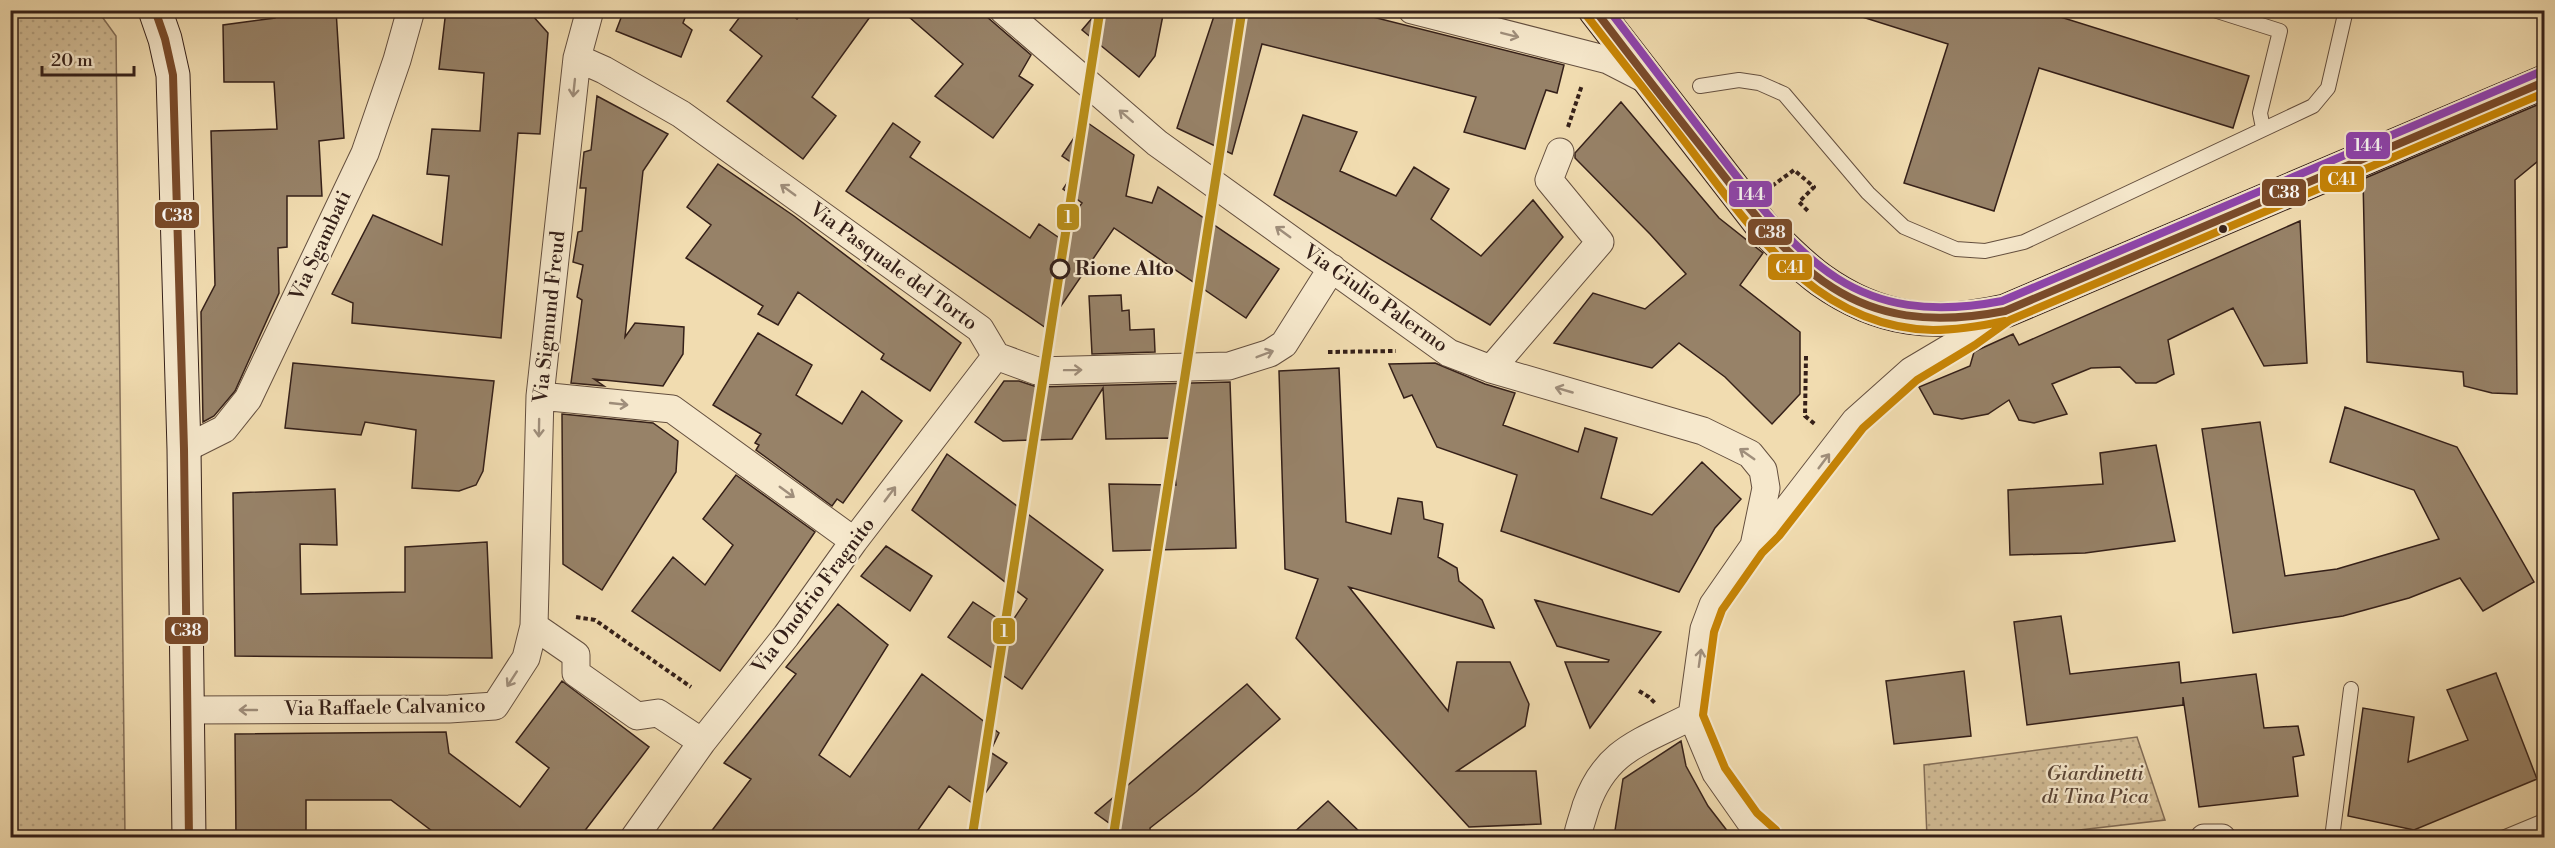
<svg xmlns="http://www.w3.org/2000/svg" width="2555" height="848" font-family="'Libre Bodoni',serif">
	<defs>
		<pattern id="park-dots" width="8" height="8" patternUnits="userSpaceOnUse" patternTransform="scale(1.5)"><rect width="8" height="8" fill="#d1bc96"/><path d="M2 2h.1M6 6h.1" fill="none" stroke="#b4a181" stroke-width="1.8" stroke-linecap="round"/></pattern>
	</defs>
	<rect width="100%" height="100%" fill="#f1dcb0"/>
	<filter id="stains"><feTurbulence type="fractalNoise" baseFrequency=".00333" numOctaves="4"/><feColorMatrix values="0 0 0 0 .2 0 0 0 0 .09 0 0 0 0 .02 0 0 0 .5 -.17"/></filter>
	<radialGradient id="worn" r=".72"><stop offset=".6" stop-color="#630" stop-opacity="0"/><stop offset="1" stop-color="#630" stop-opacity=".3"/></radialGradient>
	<!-- park -->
	<path fill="url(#park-dots)" stroke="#836e58" stroke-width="1.5" d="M10,11H98L116,36L125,837H11Z
		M2137,737L2165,820L2020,837H1927L1924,765Z"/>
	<!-- building -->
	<path fill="#978268" stroke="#352019" stroke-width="1.5" d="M277,10H336L344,138L319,141L322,196H287V247L278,248L279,293L235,391L214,416L203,422L201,312L215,285L211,131L277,129L274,82H224L223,25L275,18Z
		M446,10H491L532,15L548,33L540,134L518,133L501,338L352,323L353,303L332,294L373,215L442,245L449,176L427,174L432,129L480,131L484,73L439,69Z
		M624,10H688L683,23L692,30L681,57L616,31Z
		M745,10H786L797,19L805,10H875L812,97L836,116L803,159L727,101L762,56L730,30Z
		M901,10H979L1031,55L1019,76L1033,85L993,138L935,96L963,64Z
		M1099,10H1164L1155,56L1139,77L1082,30Z
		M1216,10H1345L1564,65L1557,93L1546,90L1525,149L1464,132L1476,97L1262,44L1232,154L1177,128Z
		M1860,10H2055L2054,15L2249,76L2233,128L2039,68L1994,211L1904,183L1948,44L1859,16Z
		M597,96L668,134L643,171L625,337L635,323L684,327L683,354L663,386L594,379L604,386L571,383L582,300L577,297L583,265L573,262L578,232L582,231L586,188H580L584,152L591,150Z
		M1621,102L1719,218L1763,253L1740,285L1800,332V394L1772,424L1725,377L1679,343L1652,368L1554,343L1593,293L1645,309L1686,274L1650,234L1575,158V153Z
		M2544,102V156L2515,180L2517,394L2492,393L2464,386L2463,372L2367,362L2363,179Z
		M1303,115L1357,132L1340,171L1396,196L1414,167L1449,189L1431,219L1481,256L1533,200L1563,237L1490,325L1274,195Z
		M1085,121L1134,155L1126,196L1152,203L1158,187L1279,269L1246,318L1114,228L1046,328L846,191L893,123L920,142L910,157L1030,238L1039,224L1058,237L1082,203L1063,189L1078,167L1062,156Z
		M718,164L794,216L961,343L930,391L881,359L884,354L798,292L778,325L758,314L763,306L686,258L711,225L687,207Z
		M2300,221L2307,363L2264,366L2233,308L2168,340L2174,374L2156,383H2136L2120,367L2091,368L2052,384L2067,414L2034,423L2019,420L2009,400L1988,414L1962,419L1934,414L1919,387L1970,366L1974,352L1980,349L2013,334L2019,345Z
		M1121,295L1122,311L1129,310L1130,330L1154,329L1155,352L1092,354L1089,296Z
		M758,333L812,365L796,395L842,424L862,391L902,421L843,503L837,499L832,506L756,450L759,445L755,443L761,434L713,405Z
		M293,363L494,381L483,471L476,485L459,491L412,488L416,430L365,422L361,435L285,428Z
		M1435,363L1485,384L1515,393L1503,425L1578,452L1585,428L1617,438L1601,498L1652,515L1702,462L1741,499L1715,528L1679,592L1501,531L1517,475L1437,447L1412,395L1404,398L1389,364Z
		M1339,368L1346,522L1391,534L1398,498L1422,502L1424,519L1443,524L1438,557L1457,568L1459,581L1482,600L1494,628L1349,587L1448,711L1457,662H1510L1529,704L1525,726L1457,771H1536L1541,824L1469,827L1296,638L1318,579L1285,569L1279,371Z
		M1004,381H1019L1037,387L1230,382L1236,548L1113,551L1109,484L1176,485L1171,438L1106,439L1103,388L1072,439L1003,441L975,422Z
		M2345,407L2457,447L2534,582L2483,611L2460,578L2409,598L2343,616L2233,633L2202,429L2260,422L2285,576L2337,569L2439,539L2414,490L2330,462Z
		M562,414L653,423L678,441L676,472L602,590L563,564Z
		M2156,445L2175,541L2085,553L2010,555L2008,490L2103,484L2100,453Z
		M947,454L1103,570L1022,689L948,637L973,602L1009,626L1027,599L912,510Z
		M736,475L815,532L720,671L632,611L673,557L705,585L733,545L703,519Z
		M335,489L337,545L300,544L301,594L405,592V547L487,542L492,658L235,656L233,493Z
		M886,546L932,576L910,611L861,576Z
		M1535,600L1661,632L1590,728L1565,662H1608L1609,660L1557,646Z
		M838,604L888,645L819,755L850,777L922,674L999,733L990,752L1007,763L976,806L949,786L913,837H707L751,779L724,763L796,674L786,667Z
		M2061,616L2070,674L2179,662L2181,683L2256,674L2264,728L2298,726L2304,755L2293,757L2298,796L2199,807L2183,697V705L2027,725L2014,622Z
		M1964,671L1971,736L1894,744L1886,681Z
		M2496,673L2537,779L2414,830L2348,816L2363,708L2414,717L2408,762L2468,740L2447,690Z
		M562,681L649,747L580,837H440L391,800H306V837H236L235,734L446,732L449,753L520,807L549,768L516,742Z
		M1247,684L1280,719L1196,792L1150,828L1151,837H1113V826L1095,813Z
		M1681,741L1686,766L1708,806L1732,837H1614L1623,779Z
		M1328,801L1365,837H1289Z"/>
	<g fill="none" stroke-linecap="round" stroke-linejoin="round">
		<!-- lane casing -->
		<g stroke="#644f3f" stroke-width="16">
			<path id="lane" d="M2214,10L2280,31L2260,113L2263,128
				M1700,86L1739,80L1759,83L1784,94L1868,193L1904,227L1956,249L1985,251L2024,242L2313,106L2328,88L2346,10
				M2332,838L2351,689
				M2503,838L2544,821"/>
		</g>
		<!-- street casing -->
		<g stroke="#644f3f" stroke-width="29">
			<path id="street" d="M1003,10L1157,143L1449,353L1491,369L1703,431L1750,454L1763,470L1766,488L1754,546
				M1412,10L1608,60L1649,81
				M577,58L604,70L681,114L980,329L996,356L1037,371L1229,366L1270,353L1284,344L1332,268
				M1491,369L1600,242L1549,180L1560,152
				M540,396L672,409L854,541
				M184,449L224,429L248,399L365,153L397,60L411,10
				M534,626L576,655V673L637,716L658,713L702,742
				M185,710L449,709L495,706L526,658L534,626L540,396L577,58L590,10
				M634,838L702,742L786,636L854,541L996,356
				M1577,838C1579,827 1583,817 1586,806C1606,749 1642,742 1692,716
				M1769,838L1749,820L1716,773L1692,716L1704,629L1713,605L1754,546L1771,530L1855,421L1911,371L1970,336L2004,312
				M2204,838H2222"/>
		</g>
		<!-- secondary casing -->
		<g stroke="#352019" stroke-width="35">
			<path id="secondary" d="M155,10L165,39L173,75L184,449L189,838
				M1595,10L1763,227C1781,245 1800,265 1821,280C1880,322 1935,327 2005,311L2544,82"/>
		</g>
		<!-- path -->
		<path stroke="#352019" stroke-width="4" stroke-dasharray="4.5 3" stroke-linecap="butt" d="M1568,127L1582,85
			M1772,186L1794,170L1814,187L1799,202L1809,212
			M1328,352L1396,351
			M1806,356L1805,416L1816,425
			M576,617L595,620L691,687
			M1639,691L1649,697L1655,703"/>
		<!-- lane -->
		<use href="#lane" stroke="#f6e8cc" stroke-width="14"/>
		<!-- street -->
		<use href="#street" stroke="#f6e8cc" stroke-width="27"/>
		<!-- secondary -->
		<use href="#secondary" stroke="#f6e8cc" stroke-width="33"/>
		<!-- bus-1 casing -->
		<g stroke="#f6e8cc" stroke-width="12">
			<path id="bus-1" d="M155,10L165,39L173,75L184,449L189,838
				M1595,10C1633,60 1671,109 1710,158C1796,269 1851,341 2005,311L2544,82"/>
		</g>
		<!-- bus-2 casing -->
		<g stroke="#f6e8cc" stroke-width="12">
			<path id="bus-2" d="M1587,16C1626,67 1666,116 1704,167C1762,244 1826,328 1933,330C1957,330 1981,326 2005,321
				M1776,830L1757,813L1725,768L1703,715L1714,632L1722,610L1762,553L1779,536L1863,428L1917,380L1975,345L2010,320L2544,93"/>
		</g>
		<!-- bus-3 casing -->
		<g stroke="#f6e8cc" stroke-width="12">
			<path id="bus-3" d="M1609,10C1646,59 1683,107 1720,155C1802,261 1856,329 2002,301L2540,72"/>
		</g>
		<!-- bus-1 -->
		<use href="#bus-1" stroke="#7a4b2a" stroke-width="8"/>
		<!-- bus-2 -->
		<use href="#bus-2" stroke="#c68406" stroke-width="8"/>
		<!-- bus-3 -->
		<use href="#bus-3" stroke="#8e44ad" stroke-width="8"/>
		<!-- metro-1 casing -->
		<g stroke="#f6e8cc" stroke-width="14">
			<path id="metro-1" d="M972,838L1100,10
				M1113,838L1242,10"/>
		</g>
		<!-- metro-1 -->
		<use href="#metro-1" stroke="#b88e1a" stroke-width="9"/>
	</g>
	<!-- one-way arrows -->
	<defs><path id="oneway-shaft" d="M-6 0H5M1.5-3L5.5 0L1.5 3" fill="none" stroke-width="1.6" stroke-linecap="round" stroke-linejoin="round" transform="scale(1.5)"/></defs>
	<g stroke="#9f8e7b">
		<use href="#oneway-shaft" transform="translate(1510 35) rotate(14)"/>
		<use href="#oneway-shaft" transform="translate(574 88) rotate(96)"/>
		<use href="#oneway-shaft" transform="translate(1126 116) rotate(-139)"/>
		<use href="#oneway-shaft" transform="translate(788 190) rotate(-144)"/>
		<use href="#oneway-shaft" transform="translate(1283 232) rotate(-144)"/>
		<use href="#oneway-shaft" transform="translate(1265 354) rotate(-21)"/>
		<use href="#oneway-shaft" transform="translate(1073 370) rotate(-1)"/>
		<use href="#oneway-shaft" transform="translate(1564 390) rotate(-164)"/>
		<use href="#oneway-shaft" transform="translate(619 404) rotate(6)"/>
		<use href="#oneway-shaft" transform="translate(539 428) rotate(91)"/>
		<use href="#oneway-shaft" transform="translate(1747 454) rotate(-145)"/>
		<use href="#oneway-shaft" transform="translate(1824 461) rotate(-53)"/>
		<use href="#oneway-shaft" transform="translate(787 492) rotate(36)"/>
		<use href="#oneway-shaft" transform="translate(890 494) rotate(-53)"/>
		<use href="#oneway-shaft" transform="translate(1700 658) rotate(-82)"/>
		<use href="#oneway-shaft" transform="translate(512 679) rotate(123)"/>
		<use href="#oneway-shaft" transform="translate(248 710) rotate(180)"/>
	</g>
	<!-- markers -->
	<circle fill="#352019" stroke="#f6e8cc" stroke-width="2" cx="2223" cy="229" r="5"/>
	<circle fill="#f6e8cc" stroke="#352019" stroke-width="3" cx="1060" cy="269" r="9"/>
	<g text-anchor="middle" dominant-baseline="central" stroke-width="4.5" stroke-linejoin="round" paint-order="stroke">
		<!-- street labels -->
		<g font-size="20" fill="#352019" stroke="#f6e8cc">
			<text transform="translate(321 246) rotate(-65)">Via Sgambati</text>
			<text transform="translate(893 267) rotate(36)">Via Pasquale del Torto</text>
			<text transform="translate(1375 299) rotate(35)">Via Giulio Palermo</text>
			<text transform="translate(550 317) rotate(-84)">Via Sigmund Freud</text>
			<text transform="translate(814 596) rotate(-53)">Via Onofrio Fragnito</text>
			<text transform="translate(385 708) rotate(-1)">Via Raffaele Calvanico</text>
		</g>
		<!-- stop labels -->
		<g font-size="20" font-weight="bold" fill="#352019" stroke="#f6e8cc" text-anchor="start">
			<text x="1075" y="269">Rione Alto</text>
		</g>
		<!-- park labels -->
		<g font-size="20" font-style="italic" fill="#5c4738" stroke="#f6e8cc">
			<text x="2095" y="774">Giardinetti<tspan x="2095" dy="23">di Tina Pica</tspan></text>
		</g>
	</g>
	<g stroke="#f6e8cc" stroke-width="2">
		<rect x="2345" y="131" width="46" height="29" rx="6" fill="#8e44ad"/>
		<rect x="2319" y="165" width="46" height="28" rx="6" fill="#c68406"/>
		<rect x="2261" y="178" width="46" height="29" rx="6" fill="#7a4b2a"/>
		<rect x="1728" y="180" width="45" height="28" rx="6" fill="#8e44ad"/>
		<rect x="154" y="201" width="46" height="28" rx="6" fill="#7a4b2a"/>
		<rect x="1056" y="203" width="24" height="28" rx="6" fill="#b88e1a"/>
		<rect x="1747" y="218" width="46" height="28" rx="6" fill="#7a4b2a"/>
		<rect x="1767" y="253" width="46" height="28" rx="6" fill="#c68406"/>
		<rect x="164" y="616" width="45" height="29" rx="6" fill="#7a4b2a"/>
		<rect x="992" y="617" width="24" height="28" rx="6" fill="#b88e1a"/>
	</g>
	<g font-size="16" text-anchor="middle" font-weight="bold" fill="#fff">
		<text x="2368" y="151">144</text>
		<text x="2342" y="185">C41</text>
		<text x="2284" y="198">C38</text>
		<text x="1751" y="200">144</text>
		<text x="177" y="221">C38</text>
		<text x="1068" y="223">1</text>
		<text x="1770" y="238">C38</text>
		<text x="1790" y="273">C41</text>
		<text x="186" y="636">C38</text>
		<text x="1004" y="637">1</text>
	</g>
	<!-- margin -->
	<rect width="2555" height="848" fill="none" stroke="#f1dcb0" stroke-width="36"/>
	<rect x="12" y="12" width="2531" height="824" fill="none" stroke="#352019" stroke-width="3"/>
	<rect x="18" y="18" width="2519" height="812" fill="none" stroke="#352019" stroke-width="1.5"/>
	<!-- scale -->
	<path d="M42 66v9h92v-9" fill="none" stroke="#352019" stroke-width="3"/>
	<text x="51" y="66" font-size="18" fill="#352019" stroke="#f6e8cc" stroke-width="4.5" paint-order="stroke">20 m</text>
	<rect width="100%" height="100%" filter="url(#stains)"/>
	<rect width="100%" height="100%" fill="url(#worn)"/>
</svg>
